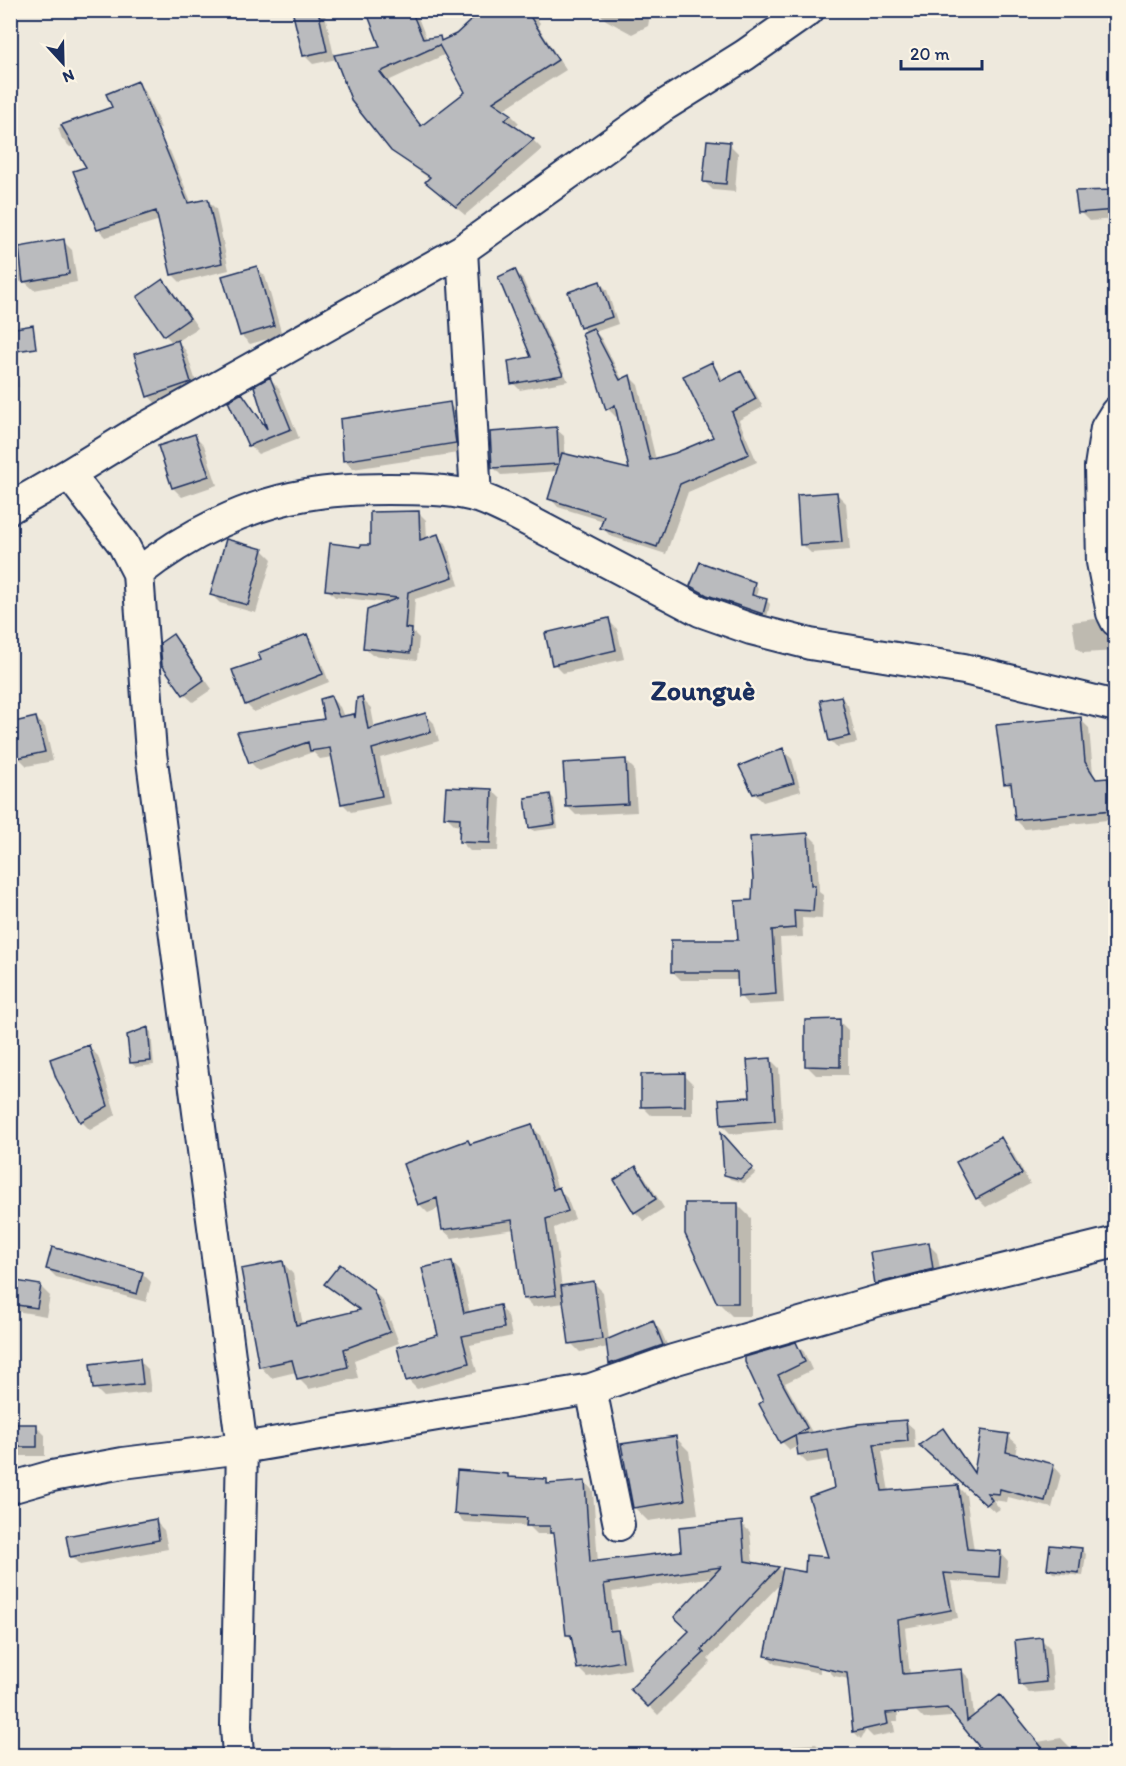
<svg xmlns="http://www.w3.org/2000/svg" width="1126" height="1766" font-family="Itim,sans-serif">
	<rect width="100%" height="100%" fill="#eee9dd"/>
	<filter id="ink" filterUnits="userSpaceOnUse"><feTurbulence type="fractalNoise" baseFrequency=".0167" numOctaves="2"/><feDisplacementMap in="SourceGraphic" scale="12" xChannelSelector="R" yChannelSelector="G"/><feConvolveMatrix kernelMatrix="1 2 1 2 8 2 1 2 1" color-interpolation-filters="sRGB"/></filter>
	<g filter="url(#ink)">
		<!-- shadow -->
		<path fill="#0003" fill-rule="evenodd" d="M293,10H324L334,56L382,48L376,10H415L427,40L439,38L443,42L457,35L484,10H530L540,23L538,26L566,70L502,110L511,115L519,123L514,128L533,140L542,149L465,215L435,190L430,179L402,159L392,150L337,59L313,64L304,55ZM446,54L467,93L422,127L388,81Z
			M599,10H651L648,26L632,34L606,20L598,12Z
			M137,83L145,91L161,128L70,147L62,139L58,128L114,108Z
			M162,143L170,151L192,204L208,201L216,209L229,270L180,282L172,274L160,220L106,237L98,229Z
			M729,144L738,153L735,192L713,190L704,181Z
			M1116,192V219L1089,221L1080,212Z
			M63,241L72,250L77,282L34,290L24,281L10,284V249Z
			M256,267L265,276L282,335L250,344L241,335Z
			M515,271L522,278L568,381L520,390L513,383L533,358Z
			M163,281L172,290L198,328L177,341L186,351L199,391L157,405L149,396L173,343L165,335Z
			M600,283L607,290L618,324L595,332L601,338L623,381L630,377L638,385L656,460L715,438L711,363L719,372L724,381L740,373L749,381L763,407L739,420L757,462L688,492L666,554L610,536L602,527L604,521L558,507L550,498L558,471L501,475L493,467L556,429L564,436L565,456L631,471L619,415L616,417L608,409L587,332L581,327Z
			M10,356L16,361L19,387L10,388Z
			M270,379L279,388L299,438L258,454L249,445L242,395L250,404L268,429Z
			M449,404L458,413L464,452L353,469L344,460Z
			M195,436L204,445L217,485L182,497L173,488L160,447Z
			M837,494L846,503L850,550L811,553L802,544Z
			M418,512L426,520L427,539L438,536L446,543L459,585L415,599L413,632L419,638L417,660L372,655L364,648L389,603L335,597L327,589L362,549L372,547Z
			M263,550L272,559L256,613L220,603L211,594Z
			M754,584L758,588L756,598L766,600L770,604L767,617L712,599L696,590L692,586Z
			M1095,619L1101,625L1107,637L1115,640L1116,651L1083,653L1076,647L1072,622Z
			M608,620L617,629L624,659L563,673L554,664Z
			M172,636L181,645L212,689L193,702L184,694Z
			M307,636L314,643L329,682L254,712L246,704L263,661Z
			M841,697L848,705L857,743L837,747L830,740Z
			M331,698L340,707L344,717L354,716L356,719L362,699L371,708L375,729L425,714L434,723L439,741L380,758L390,804L351,812L342,803L333,757L320,759L313,752L259,771L250,762L326,720Z
			M36,718L45,727L53,761L27,766L18,757Z
			M1080,719L1089,728L1093,773L1098,780L1108,779L1116,787V819L1025,829L1016,820L1013,790L1006,783Z
			M783,750L792,759L801,791L763,802L754,793Z
			M625,760L634,769L637,812L576,815L567,806Z
			M492,790L501,799L498,851H470L461,842V826L455,825L446,816Z
			M550,795L554,799L558,828L534,831L530,827Z
			M808,834L817,843L819,892L823,895L822,919L802,918L803,937L780,938L784,1003L748,1005L740,996L739,980H681L672,971L739,941L754,902L755,879Z
			M839,1021L848,1030V1075H816L807,1066Z
			M147,1028L151,1032L154,1065L136,1067L131,1063Z
			M89,1047L98,1056L116,1115L90,1130L81,1121Z
			M770,1059L779,1068L783,1129L731,1134L722,1125L752,1098Z
			M684,1075L693,1084V1115H651L642,1106Z
			M531,1126L540,1135L558,1189L567,1198L575,1219L554,1228L562,1288L594,1283L603,1292L609,1340L653,1322L661,1331L671,1354L620,1372L611,1363L609,1347L580,1352L571,1343L565,1303L533,1307L525,1299L515,1229L452,1238L443,1230L440,1208L428,1213L419,1204L471,1145Z
			M723,1136L756,1173L744,1183L730,1179L726,1174Z
			M1001,1139L1010,1148L1030,1184L986,1207L977,1198Z
			M636,1168L645,1177L664,1208L644,1221L635,1212Z
			M737,1204L751,1218V1316H732L718,1302Z
			M928,1244L937,1253L942,1278L885,1292L876,1283Z
			M452,1262L460,1271L470,1313L499,1307L508,1316L512,1336L470,1345L477,1372L417,1389L408,1380L440,1336Z
			M283,1263L293,1274L303,1325L360,1311L337,1294L326,1284L372,1290L383,1301L399,1343L354,1360L358,1378L309,1389L298,1378L296,1372L271,1378L261,1367L242,1270Z
			M48,1269L142,1273L151,1282L146,1302L56,1277Z
			M10,1282L41,1287L50,1296L46,1316L10,1310Z
			M796,1344L804,1352L812,1370L785,1383L813,1434L905,1421L914,1429L915,1449L882,1451L889,1492L958,1487L966,1495L974,1551L1000,1552L1008,1561L1006,1584L951,1581L958,1618L905,1628L910,1675L961,1670L970,1679L974,1717L1000,1697L1038,1742L1061,1738L1070,1747L1072,1756H987L949,1708L951,1717L924,1719L915,1710L897,1686L898,1721H893L895,1732L873,1737L866,1730L861,1739L854,1732L849,1679L834,1676L825,1667L819,1652L820,1673L775,1664L766,1655L782,1582L708,1659L711,1662L658,1715L633,1689L691,1632L713,1577L612,1592L617,1631L626,1640L631,1669L587,1677L578,1668L573,1640L568,1635L556,1537L553,1534H537L529,1526L464,1522L455,1513L508,1475L511,1479L546,1481L551,1485L585,1482L593,1491L598,1563L683,1552L741,1523L750,1532L753,1564L779,1569L784,1573H806L830,1558L836,1489L831,1459L807,1463L799,1455L798,1446L790,1450L782,1442L747,1362Z
			M139,1360L148,1369L151,1392L104,1397L95,1388Z
			M10,1426H36L45,1435V1456H10Z
			M943,1430L951,1438L975,1473L1008,1436L1017,1444L1015,1456L1053,1465L1061,1474L1052,1508L1008,1497L1007,1502L993,1500L1000,1509L995,1512L929,1453Z
			M676,1438L689,1451L698,1514L648,1521L635,1508Z
			M155,1521L164,1530L168,1549L80,1565L71,1556Z
			M1082,1550L1086,1554L1083,1576L1053,1573L1049,1569Z
			M1041,1639L1050,1648L1054,1691L1029,1693L1020,1684Z
			M816,1744L823,1751V1756H793V1745Z
			M370,1746H391L400,1756H369Z
			M950,1750L956,1756H923V1755Z"/>
		<!-- building -->
		<path fill="#babbbe" stroke="#1b2f5e" stroke-width="1.5" fill-rule="evenodd" d="M292,10H318L327,51L303,56Z
			M366,10H411L423,39L440,36L441,41L456,34L482,10H526L558,60L493,102L511,114L505,120L534,139L456,207L425,182L430,177L391,151L352,102L334,55L380,47ZM439,45L465,92L421,126L380,72Z
			M138,81L188,203L208,199L222,263L171,275L156,211L97,230L73,171L86,167L61,125L112,107L106,94Z
			M707,140L730,142L726,184L703,182Z
			M1116,190V210L1078,213L1075,191Z
			M64,239L69,274L23,282L19,247Z
			M257,266L274,326L240,336L222,276Z
			M515,269L563,375L511,384L508,361L531,357L498,277Z
			M163,279L190,318L164,336L137,297Z
			M600,281L612,317L580,328L568,292Z
			M33,325L36,348L10,352V329Z
			M593,328L620,380L630,375L650,460L675,453L713,437L683,376L712,362L721,381L741,371L756,399L732,412L749,454L680,484L657,547L600,528L604,516L548,499L562,453L629,469L615,405L606,410L582,333Z
			M178,340L191,382L147,397L134,354Z
			M270,377L291,429L248,446L228,401L242,393L267,429L254,386Z
			M450,402L456,443L343,461L340,419Z
			M557,427L559,464L492,468L490,432Z
			M195,434L209,476L172,488L158,446Z
			M837,492L842,542L800,545L797,495Z
			M419,511L420,540L438,534L453,577L408,592L405,628L412,629L410,653L363,648L367,610L398,598L325,590L330,543L360,547L361,545H370V512Z
			M226,539L263,549L248,605L210,595Z
			M700,562L755,582L752,595L767,599L763,614L707,595L690,586Z
			M609,618L616,650L552,665L545,633Z
			M173,634L204,680L183,695L162,665L160,643Z
			M307,634L323,674L245,705L232,670L261,660L258,653Z
			M331,696L339,717L354,714L355,718L357,698L362,697L368,729L426,713L431,732L372,749L382,796L341,804L330,748L310,751L308,742L249,763L237,732L324,719L320,699Z
			M841,696L850,736L829,741L820,700Z
			M36,717L45,752L17,758L10,732V723Z
			M1081,717L1085,762L1096,779L1108,778L1112,810L1015,820L1011,783L1004,784L996,725Z
			M783,748L794,783L753,794L739,766Z
			M626,759L628,804L566,807L563,763Z
			M446,787L492,789L490,843L459,842L460,818L444,817Z
			M550,794L555,824L529,828L525,798Z
			M808,833L811,885H815L813,911L794,910L795,928L772,930L776,994L738,997L737,972H671V940H738L735,901L752,900L753,879L750,837Z
			M840,1019V1067L805,1066V1020Z
			M148,1027L151,1061L130,1063L127,1035Z
			M89,1045L108,1106L80,1122L56,1078L50,1059Z
			M771,1058L775,1121L721,1125L719,1099L750,1097L747,1060Z
			M685,1073V1106L641,1107V1074Z
			M532,1124L553,1190L559,1187L568,1211L546,1219L556,1295L523,1299L512,1220L442,1230L437,1198L418,1205L403,1164L468,1140L470,1144Z
			M721,1132L753,1168L740,1179L724,1175Z
			M1001,1137L1022,1174L976,1199L956,1162Z
			M636,1166L656,1199L634,1213L614,1180Z
			M685,1203H738V1303H717L685,1234Z
			M929,1242L933,1269L875,1284L870,1252Z
			M52,1247L143,1272L137,1294L46,1269Z
			M283,1261L296,1325L360,1310L324,1284L340,1264L373,1289L390,1332L344,1349L348,1367L297,1379L292,1360L259,1367L241,1269Z
			M452,1261L464,1313L500,1305L504,1328L462,1336L469,1363L406,1381L397,1347L438,1335L422,1268Z
			M10,1280L41,1285L37,1308L10,1304Z
			M594,1281L602,1339L569,1344L561,1286Z
			M653,1320L663,1345L609,1364L606,1340Z
			M796,1342L805,1362L778,1375L807,1428L796,1435L857,1425V1424L906,1420L908,1441L874,1444L882,1491L958,1485L967,1549L1001,1551L999,1577L944,1573L951,1610L898,1620L903,1674L962,1669L967,1721L1000,1695L1048,1755H986L947,1708L886,1713L888,1724L853,1732L847,1673L765,1656L783,1568L805,1572L806,1555L828,1557L809,1497L834,1488L828,1450L798,1455L795,1435L780,1443L759,1404L763,1401L745,1362V1357Z
			M140,1358L143,1384L93,1389L90,1364Z
			M10,1424H37V1447H10Z
			M943,1428L974,1473L981,1430L1009,1434L1006,1452L1054,1464L1045,1501L1000,1489L999,1494L987,1493L992,1500L986,1505L919,1445Z
			M676,1436L685,1500L633,1508L621,1444Z
			M457,1470L508,1474V1477L547,1479V1484L585,1481L590,1562L681,1551L679,1527L742,1521L745,1561L779,1567L701,1650L704,1653L648,1707L630,1689L689,1631L674,1617L721,1567L604,1584L610,1631L618,1630L623,1661L577,1669L571,1635H566L554,1533H550V1526H526L527,1518L454,1514Z
			M156,1519L159,1540L70,1557L66,1536Z
			M1050,1545L1082,1548L1079,1573L1047,1569Z
			M1042,1637L1046,1682L1019,1685L1015,1640Z"/>
		<g fill="none" stroke-linecap="round" stroke-linejoin="round">
			<!-- minor casing -->
			<g stroke="#1b2f5e" stroke-width="34">
				<path id="minor" d="M462,250L476,497
					M1116,412L1106,428L1100,467L1102,562L1112,613L1116,621
					M69,474L123,544L138,573L151,753L242,1448L236,1726L238,1756
					M10,508L69,474L134,434L462,250L665,105L745,55L809,10
					M138,573C186,535 246,505 306,495C333,490 361,489 388,489C417,489 445,489 474,496C486,499 497,505 508,510L700,611L751,629L810,644L964,669L1116,706
					M591,1389L619,1525
					M10,1488L52,1476L123,1463L242,1448L591,1389L673,1360L880,1300L1116,1242"/>
			</g>
			<!-- minor -->
			<use href="#minor" stroke="#fcf5e5" stroke-width="30"/>
		</g>
	</g>
	<g text-anchor="middle" dominant-baseline="central" stroke-width="5" stroke-linejoin="round" paint-order="stroke">
		<!-- quarter labels -->
		<g font-size="28" font-weight="bold" fill="#1b2f5e" stroke="#fcf5e5">
			<text x="703" y="690">Zounguè</text>
		</g>
	</g>
	<!-- margin -->
	<rect width="1126" height="1766" fill="none" stroke="#fcf5e5" stroke-width="36"/>
	<rect x="18" y="18" width="1090" height="1730" fill="none" stroke="#1b2f5e" stroke-width="2" filter="url(#ink)"/>
	<!-- north arrow -->
	<g transform="translate(63 63) rotate(158)" stroke="#fcf5e5" stroke-width="4.5" paint-order="stroke">
	<path d="M0-4.5L10 22L0 15L-10 22Z" fill="#1b2f5e"/>
	<text y="-9" font-size="16" font-weight="bold" text-anchor="middle" fill="#1b2f5e">N</text>
	</g>
	<!-- scale -->
	<path d="M901 60v9h81v-9" fill="none" stroke="#1b2f5e" stroke-width="3"/>
	<text x="910" y="60" font-size="18" fill="#1b2f5e" stroke="#fcf5e5" stroke-width="4.5" paint-order="stroke">20 m</text>
</svg>
